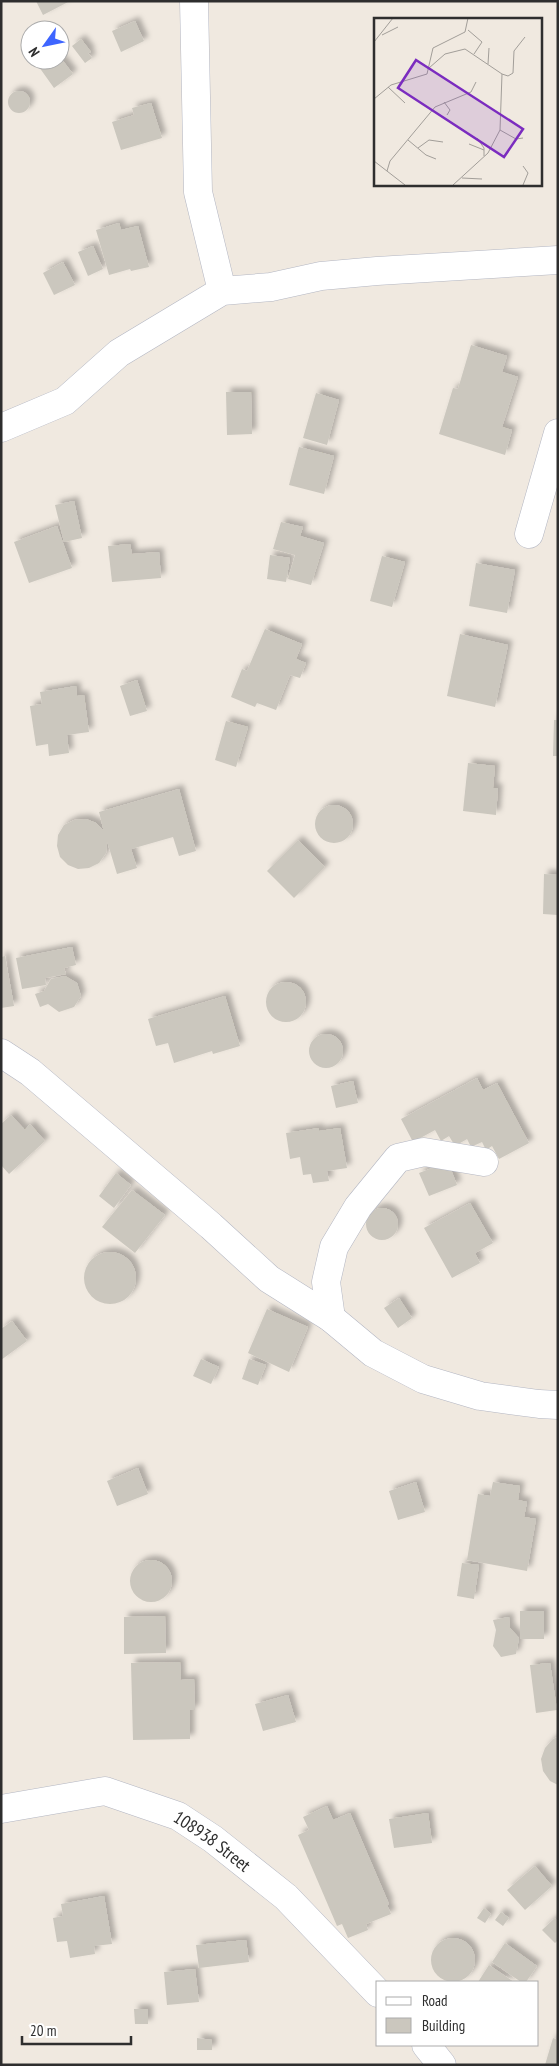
<svg xmlns="http://www.w3.org/2000/svg" width="559" height="2066" font-family="'PT Sans Narrow',sans-serif">
	<defs>
		<filter id="shadow"><feDropShadow dx="4.5" dy="-4.5" stdDeviation="2.5" flood-color="#0004"/></filter>
	</defs>
	<rect width="100%" height="100%" fill="#f0e9e0"/>
	<!-- building -->
	<path fill="#cbc7be" filter="url(#shadow)" d="M36,1H70L43,15Z
		M135,21L144,41L121,52L112,31Z
		M81,39L91,52L88,53L92,58L85,63L72,46Z
		M60,57L73,74L54,88L34,60H60Z
		M8 102a11 11 0 1 1 22 0a11 11 0 1 1-22 0Z
		M151,103L162,138L121,150L112,122L134,115L132,108Z
		M119,223L121,230L138,226L149,267L131,271L130,269L109,275L96,230Z
		M93,246L103,269L88,276L78,252Z
		M63,262L75,285L54,295L43,273Z
		M471,345L507,356L502,372L518,377L502,427L512,430L505,455L439,434L453,388L458,389Z
		M226,392H251L252,434L227,435Z
		M316,393L339,400L327,445L303,438Z
		M299,447L334,456L324,494L289,485Z
		M74,501L82,538L64,542L55,505Z
		M281,522L303,527L300,536L324,543L311,585L288,579L295,555L273,549Z
		M57,526L72,568L29,583L14,542Z
		M130,544L132,554L159,552L161,578L112,582L108,546Z
		M270,555L290,558L286,582L267,579Z
		M382,556L405,562L392,607L370,601Z
		M476,563L515,570L507,613L469,606Z
		M265,629L302,644L296,659L306,663L300,678L290,675L276,710L257,703L255,707L231,697L242,669L247,671Z
		M460,634L508,645L495,707L447,696Z
		M137,680L147,711L130,716L120,686Z
		M76,686L77,696L84,695L89,732L67,735L69,753L49,756L48,744L36,746L30,706L42,704L40,692Z
		M554,720H558V756H553Z
		M226,721L248,727L236,767L215,760Z
		M468,763L495,766L493,788H498L496,815L463,811Z
		M179,789L196,851L179,856L173,837L131,849L137,868L117,874L107,841L106,853L99,863L89,868L78,869L68,865L60,857L57,846L58,835L64,825L74,820L86,819L96,823L104,831L106,840L99,812Z
		M315 824a19 19 0 1 1 38 0a19 19 0 1 1-38 0Z
		M298,840L325,867L294,898L267,871Z
		M544,874L558,875V915L543,914Z
		M72,947L76,965L64,968L66,974L45,978L46,985L22,989L16,958Z
		M5,956L14,1006L1,1008V957Z
		M65,976L77,983L81,996L74,1007L59,1012L48,1004L40,1007L35,994L44,991L51,979Z
		M266 1002a20 20 0 1 1 40 0a20 20 0 1 1-40 0Z
		M225,996L240,1046L213,1054L212,1051L174,1063L168,1043L156,1046L148,1019Z
		M309 1051a17 17 0 1 1 34 0a17 17 0 1 1-34 0Z
		M477,1078L483,1090L497,1083L529,1143L499,1159L492,1146L486,1150L482,1142L471,1147L467,1139L455,1146L449,1136L441,1141L435,1130L413,1142L401,1119Z
		M353,1081L358,1103L336,1108L331,1086Z
		M11,1115L25,1130L30,1124L45,1141L9,1174L1,1165V1124Z
		M319,1128V1131L340,1128L347,1168L327,1171L329,1181L313,1183L311,1174L303,1175L300,1157L290,1159L286,1133Z
		M448,1162L457,1185L429,1196L419,1173Z
		M116,1173L131,1185L114,1208L99,1196Z
		M132,1190L165,1215L135,1253L102,1227Z
		M470,1203L493,1243L475,1253L480,1263L452,1278L424,1228Z
		M366 1224a16 16 0 1 1 32 0a16 16 0 1 1-32 0Z
		M84 1278a26 26 0 1 1 52 0a26 26 0 1 1-52 0Z
		M399,1298L412,1318L398,1328L384,1308Z
		M267,1309L308,1327L289,1372L248,1353Z
		M12,1321L27,1341L1,1360V1329Z
		M201,1359L219,1367L211,1384L193,1376Z
		M249,1359L266,1365L258,1385L242,1379Z
		M138,1468L148,1494L117,1506L107,1481Z
		M416,1482L425,1512L398,1520L389,1491Z
		M493,1482L520,1486L518,1500L527,1502L524,1517L536,1519L527,1571L467,1560L478,1494L490,1496Z
		M130 1581a21 21 0 1 1 42 0a21 21 0 1 1-42 0Z
		M462,1563L479,1565L474,1599L457,1596Z
		M520,1611H544V1639H520Z
		M165,1616L166,1653L124,1654V1617Z
		M509,1617L510,1628L519,1638L516,1654L501,1657L493,1646L496,1630L493,1620Z
		M180,1662L181,1680L194,1679L195,1710H190V1739L133,1740L131,1663Z
		M550,1663L557,1710L536,1713L530,1665Z
		M288,1695L296,1722L263,1731L255,1704Z
		M558,1737V1785L550,1781L543,1771L541,1759L545,1748L553,1739Z
		M327,1806L333,1820L350,1813L389,1904L387,1905L391,1914L366,1924L368,1930L348,1938L342,1924L337,1926L298,1835L309,1830L303,1817Z
		M428,1813L432,1843L394,1848L389,1819Z
		M535,1866L552,1886L525,1910L507,1890Z
		M104,1896L112,1944L94,1946L95,1954L70,1958L67,1941L57,1942L53,1918L63,1916L61,1904Z
		M484,1908L491,1914L485,1923L477,1918Z
		M501,1912L509,1918L503,1926L495,1920Z
		M555,1918L558,1921V1940L555,1943L542,1930Z
		M431 1960a22 22 0 1 1 44 0a22 22 0 1 1-44 0Z
		M246,1940L249,1962L199,1968L196,1945Z
		M505,1943L537,1966L526,1982H521L492,1962Z
		M489,1965L514,1982H478Z
		M195,1969L199,2002L167,2005L164,1972Z
		M134,2009H148V2024H135Z
		M197,2038L212,2040V2050H197Z
		M553,2038L558,2040V2065H545Z"/>
	<g fill="none" stroke-linecap="round" stroke-linejoin="round">
		<!-- street casing -->
		<g stroke="#b3b6c2" stroke-width="29">
			<g id="street">
				<path d="M194,1L198,192L222,291"/>
				<path d="M1,428L65,401L119,353L222,291L271,287L321,276L377,271L558,260"/>
				<path d="M529,534L558,433"/>
				<path d="M1,1053L30,1072L211,1226L269,1279L331,1318L373,1353L423,1379L480,1396L539,1404L558,1405"/>
				<path d="M331,1318L326,1282L334,1247L358,1207L398,1158L424,1152L484,1162"/>
				<path id="s1" d="M1,1809L105,1791L178,1816L213,1839L286,1897L378,1993"/>
				<path d="M426,2045L442,2065"/>
			</g>
		</g>
		<!-- street -->
		<use href="#street" stroke="#fff" stroke-width="28"/>
	</g>
	<g text-anchor="middle" dominant-baseline="central" stroke-width="4.5" stroke-linejoin="round" paint-order="stroke">
		<!-- street labels -->
		<g font-size="18" fill="#2e2e2e" stroke="#fff">
			<text stroke="none"><textPath href="#s1" startOffset="225">108938 Street</textPath></text>
		</g>
	</g>
	<!-- overview -->
	<g transform="translate(374 18)">
		<rect width="168" height="168" fill="#f0e9e0"/>
		<path fill="none" stroke="#a29e99" stroke-width="1" d="M94,12L108,24L100,36M8,17L24,9M0,24L19,0M114,46L115,30M55,50L71,36L91,31L128,56L126,112L114,135L79,167M128,56L134,58L139,55L140,33L151,19M14,69L31,85M0,81L17,67L53,56L59,30L91,14L94,0M70,84L76,92L73,97M126,112L142,121L149,120M103,120L110,130V138M34,122L52,137L62,141M95,126L110,132M44,130L55,122L69,124M0,143L31,167M13,153L16,143L61,89L97,74L102,64M88,160L108,161M149,167L154,155L149,148"/>
		<path fill="#7b2cbf" fill-opacity="0.15" stroke="#7b2cbf" stroke-width="2.5" d="M42,42L149,111L130,139L24,70Z"/>
		<rect width="168" height="168" fill="none" stroke="#2e2e2e" stroke-width="2.5"/>
	</g>
	<!-- border -->
	<rect width="559" height="2066" fill="none" stroke="#2e2e2e" stroke-width="5"/>
	<!-- legend -->
	<rect x="376" y="1981" width="162" height="65" fill="#ffffff" stroke="#ababab"/>
	<rect x="386" y="1997" width="25" height="8" fill="#ffffff" stroke="#ababab"/>
	<text x="422" y="2006" font-size="15" fill="#2e2e2e">Road</text>
	<rect x="386" y="2018" width="25" height="15" fill="#cbc7be" stroke="#ababab"/>
	<text x="422" y="2031" font-size="15" fill="#2e2e2e">Building</text>
	<!-- north arrow -->
	<g transform="translate(45 45) rotate(237)"><circle r="24" fill="#ffffff" stroke="#ababab"/>
	<path d="M0-4L9 19L0 12L-9 19Z" fill="#3e65ff"/>
	<text y="-8" font-size="14" font-weight="bold" text-anchor="middle" fill="#2e2e2e">N</text>
	</g>
	<!-- scale -->
	<path d="M22 2036v8h109v-8" fill="none" stroke="#2e2e2e" stroke-width="2.5"/>
	<text x="30" y="2036" font-size="15" fill="#2e2e2e" stroke="#ffffff" stroke-width="4" paint-order="stroke">20 m</text>
</svg>
